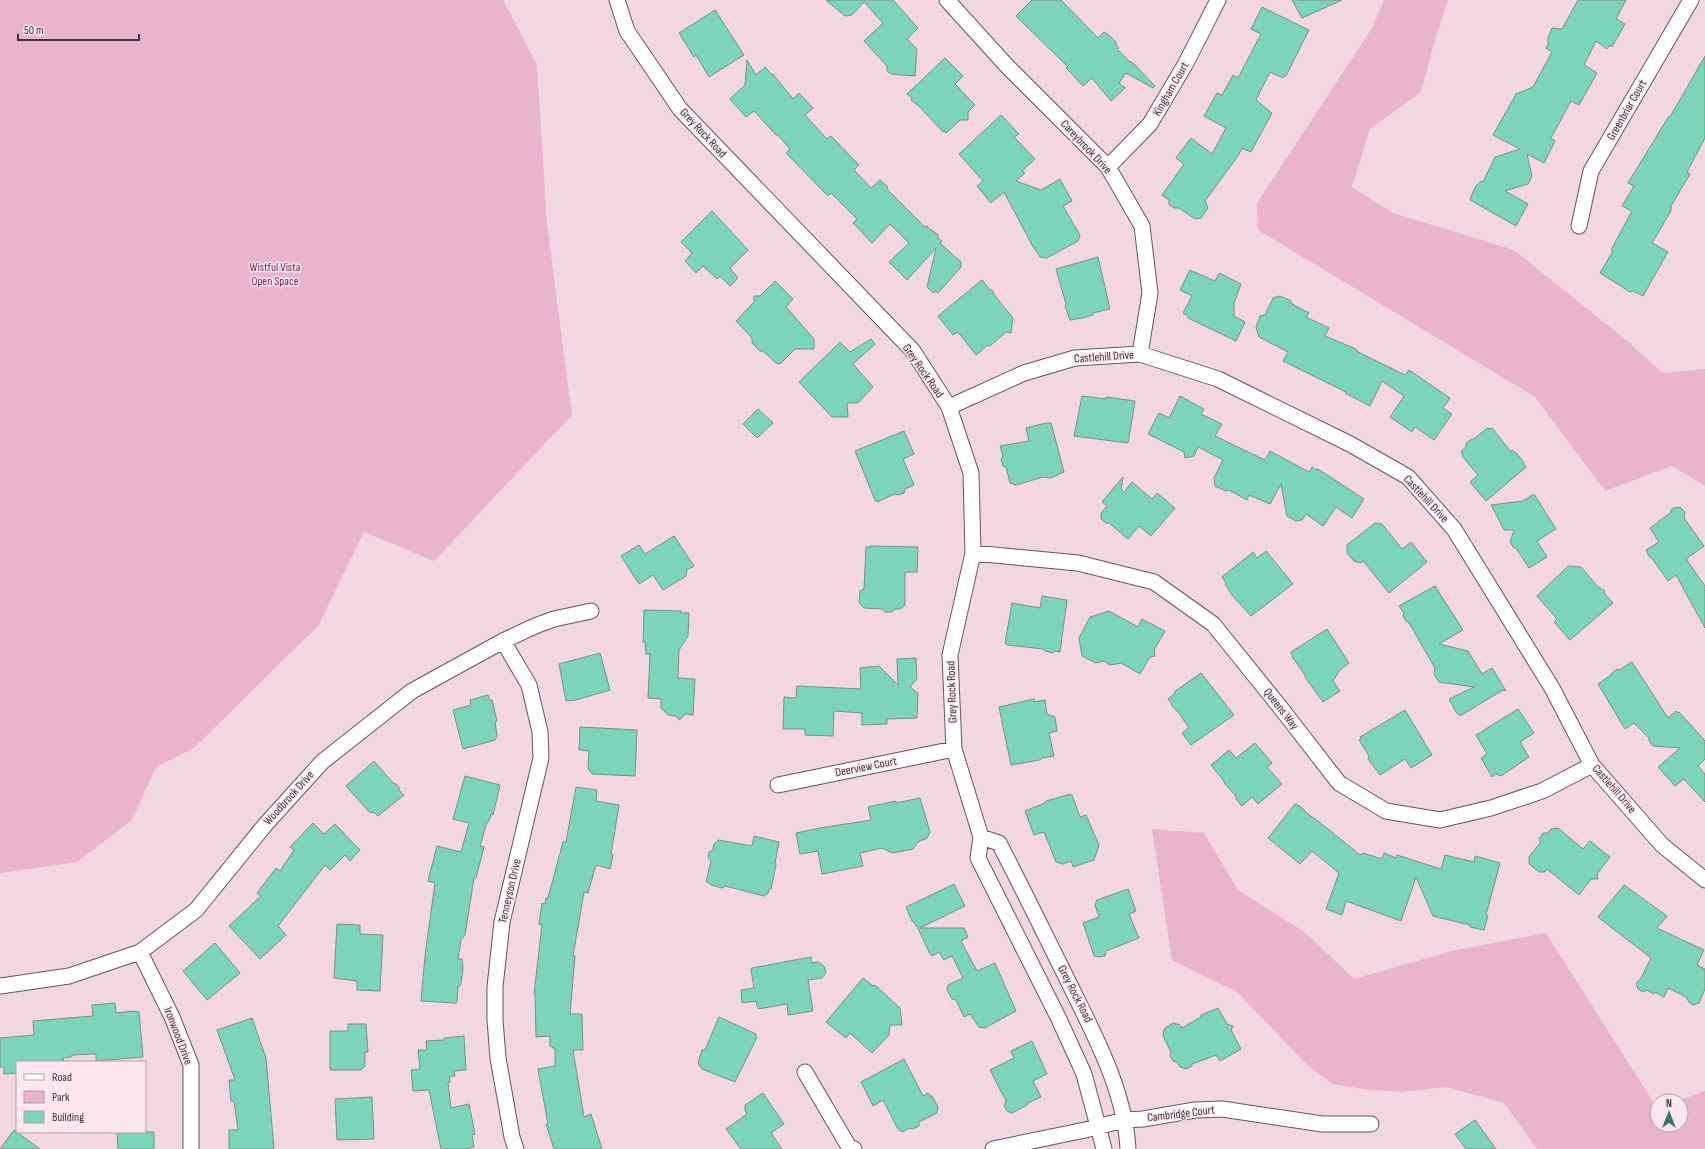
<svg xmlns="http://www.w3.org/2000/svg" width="1705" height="1149" font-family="'Sofia Sans Condensed',sans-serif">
	<rect width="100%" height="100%" fill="#f2d7e3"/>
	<!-- green -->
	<path fill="#e8b5cd" d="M0,0H503L537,65L547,224L572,415L434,561L364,532L318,626L194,748L156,767L132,820L77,862L0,873Z
		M1384,0H1448L1435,40L1421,92L1370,129L1352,187L1393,213L1514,250L1630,343L1662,373L1705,369V486L1672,466L1605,491L1535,397L1258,230L1257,203L1372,28Z
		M1152,829L1204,833L1238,890L1306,933L1354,979L1452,951L1546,933L1657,1108V1125H1681V1101H1678L1705,1091V1149H1537L1504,1103L1446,1087L1400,1092L1364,1089L1332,1084L1305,1063L1237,992L1172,960Z"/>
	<!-- building -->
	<path fill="#7cd5ba" stroke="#769187" d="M826,0H893L918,28L907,39L917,49L915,76L891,74L887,71V66L864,41L883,23L864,2L852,15L845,16Z
		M1032,0H1061L1098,38L1104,32L1110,36L1116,42V45L1119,48L1117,49L1130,62H1132L1155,86L1153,88L1126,73L1119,83L1125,88L1111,101L1092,78L1083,86L1066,68L1068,67L1016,16Z
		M1292,0H1342L1302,18Z
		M1578,0H1626L1616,19L1625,24L1612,47L1610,45L1607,49L1596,41L1584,65L1597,73L1579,105L1571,101L1551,138L1555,141L1544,163L1527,154L1532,176L1528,184L1505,191L1528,204L1516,226L1470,200L1472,194L1476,186L1481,181L1483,182L1495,157L1520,149L1493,135L1516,94L1533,87L1552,52L1546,48L1548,44V38L1552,28L1562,29Z
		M1262,7L1309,30L1286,76H1284L1283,78L1270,72L1256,100L1272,113L1251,152L1242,148L1238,156L1205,201L1208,208L1201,218L1195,219L1179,208H1175L1169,205V200L1162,195L1184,164L1176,158L1191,138L1212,154L1226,128L1204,116L1217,93L1222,95L1233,75L1238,78L1261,34L1251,29Z
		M715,10L744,55L709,77L696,55L694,57L679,33Z
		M1705,56V138L1687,172L1690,174L1671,206V211L1652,243L1668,252L1643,296L1633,291L1630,292L1600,273L1613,251L1611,250L1632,211L1622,206L1634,186L1628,183L1669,116L1670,117Z
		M945,58L963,76L955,84L975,105L968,112V120H960L946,133L944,131L943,132L919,106L911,100L912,98L907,94Z
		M747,60L756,75L765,67L771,74H773L793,99L799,93L813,108L805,115L827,139L831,136L859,165L854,170L871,188L880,180L887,186L888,190L925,227L927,226L930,230H932L938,235V238L942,241L940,243L961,262V267L939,292H932L927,287L936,248L907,280L889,262L909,243L890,224L872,243L853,223L857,219L831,193L828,196L786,153L790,149L778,135H776L754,111L746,117L730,99L745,85Z
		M1001,115L1019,134L1014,137L1035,159L1022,171L1025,173L1016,181L1041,190L1060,179L1072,201L1063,206L1080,235L1078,241L1047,258L1040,257L1032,245L1004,192L991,203L977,186L983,181L959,154Z
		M712,211L748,250L730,268L738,278L730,286L720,276L717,279L703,266L696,273L685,261L692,253L681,242Z
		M1098,257L1110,309L1093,313V315L1083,318L1070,320L1065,306L1066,304L1056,269Z
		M1190,270L1215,281L1219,273L1241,284L1234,303V316L1245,322L1236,341L1188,318V316L1183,313L1192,296L1180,290Z
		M982,280L990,290H992L995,296L1013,318L1011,333L1006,332L990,346L988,345L976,355L958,332L953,335L938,316Z
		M775,281L793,299L786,307L814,339V349H795L780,364L776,363L763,351H760L752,343V338L736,321L754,302V296H760Z
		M1280,296L1291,301L1292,304L1309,313L1306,317L1329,328L1325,336L1356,349L1358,352L1405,375L1409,370L1450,398L1443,408L1452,414L1434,440L1415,427L1412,432L1390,417L1404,396L1382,381L1370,406L1345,393L1346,392L1283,361L1288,352L1259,337L1256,327L1260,316L1265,315L1273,298Z
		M871,339L875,344L853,364L873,387L858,403H847L848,417H832L799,382L840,342L850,352Z
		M1082,396L1106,399V397L1135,401L1128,443L1074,436Z
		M1180,396L1204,409L1201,414L1222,424L1215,436L1265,460L1270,451L1309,472L1312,467L1316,470L1318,469L1364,499L1352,518L1336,507L1323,526L1306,514L1302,520L1296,521L1287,516L1281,484L1270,504L1249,495L1247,500L1229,490L1226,491L1215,486L1214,478L1223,460L1198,447L1194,456L1185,458L1184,452L1148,434L1159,413L1169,418Z
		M758,409L773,423L757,438L743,424Z
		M1046,423H1051L1064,472L1059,474L1058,475L1050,478L1043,477L1016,485L1010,483L1006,467L1003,466L1001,459L1003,456L1000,446L1029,441L1026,428Z
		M1487,428L1493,429L1511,452L1512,450L1517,454L1523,461V463L1526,467L1486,501L1470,482L1478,475L1462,456L1463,454L1461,451L1466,447V443L1472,439H1474Z
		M904,431L914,454L903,459L914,485L905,489L904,493L898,495L895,494L877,502L875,500L855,451Z
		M1123,477L1121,489L1124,492L1132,482L1152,499L1157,493L1175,508L1151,536L1139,526L1128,539L1109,523H1106L1101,519V513L1107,506L1102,502Z
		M1534,494L1556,529L1537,541L1547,557L1529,568L1516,548H1514L1510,542L1514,530H1504L1491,505L1523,501Z
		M1675,507L1681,508L1685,512L1684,518L1704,546L1686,559L1705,586V628L1676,575L1668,581L1653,560L1648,555L1646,550L1659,542L1650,528L1670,513L1671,510Z
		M1375,523L1382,524L1402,549L1411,542L1427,562L1389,593L1363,561L1361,563L1354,561L1347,553V545Z
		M674,536L694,566L687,570L686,576L663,590L653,575L639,584L621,556L639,545L645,554Z
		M870,546L918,547L917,572H905V605L900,609H895L892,612H885L882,609L864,608L859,603L860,591L864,589L866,547H870Z
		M1266,551L1293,584L1251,616L1232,595L1225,584L1226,583L1222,577L1253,552L1257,558Z
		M1568,566L1581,567L1598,587L1605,591L1604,593L1613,603L1570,640L1554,622L1557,619L1537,596Z
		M1435,586L1463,630L1439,644L1468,651L1482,674L1492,668L1506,691L1503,690L1460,716L1456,712L1449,699L1474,687L1439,682L1434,674L1435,668L1409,623L1406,621L1403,616L1404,613L1399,606Z
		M1042,596L1067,600L1060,652L1055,651L1053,653L1045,651L1043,649L1007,645L1005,643L1012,603L1040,608Z
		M644,610L681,611V613H689L688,636L679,650L678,678L695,679L693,715L686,714L679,720L676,716L668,715L661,708V699L648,698L650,654H646L645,642H643Z
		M1109,611L1138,627L1142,619L1165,631L1154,650L1155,656L1150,657L1140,674L1121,663L1110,665L1104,661L1096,663L1082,656L1079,638L1090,617Z
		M1327,629L1349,663L1340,670L1333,681L1340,691L1323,702L1305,677V675L1293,658L1291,652Z
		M600,653L610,690L576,700L566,701L559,664Z
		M916,658L917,679L910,687L918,693L917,718L887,719V724L862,725V713L834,711L833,736L805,735V729H783L784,697L796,698L797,686L861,689L860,668L879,666L898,685L897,659Z
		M1632,662L1668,718L1676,711L1678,713L1679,712L1705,741V759L1698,766L1705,774V802L1684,779L1675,786L1658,767L1680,748L1653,746L1649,741V738L1634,723L1625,729L1598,684L1611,675L1612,673L1617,669L1619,670Z
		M1201,673L1234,715L1191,745L1182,733L1189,728L1179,713L1172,706V704L1168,699L1175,693L1174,692Z
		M488,695L490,701L492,700L497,721L495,722L497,736L495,740L463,749L453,710L471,705L470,700Z
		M1034,699V702L1045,700L1047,714L1055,717L1057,731L1049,733L1054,756L1042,758L1040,760L1011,765L999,707Z
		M1518,709L1534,733L1520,742L1529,757L1501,776L1496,774L1492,777L1481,758L1487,754L1476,735Z
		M1405,710L1432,755L1411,768L1405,759L1380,775L1368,759L1369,756L1359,740L1361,739L1360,737Z
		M580,727L637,730L635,776L592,774L588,769L589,751L579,750Z
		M1255,743L1272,763L1267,767L1282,784L1258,804L1252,797L1242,806L1236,799V796L1224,783V781L1211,765L1229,750L1236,758Z
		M374,761L393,783L396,784L399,787V790L404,795L378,816L375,813L369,812L346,786Z
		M465,776L500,785L493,815L491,814L489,821L487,822L480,846L484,847L476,878H474L465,935L461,940L458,959H462L463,968L461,983L460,986H458L457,1001L456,1003L421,1001L425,956L435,883L428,881L437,846L461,852L469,823L453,819Z
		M576,787L597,790L596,801L619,805L611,854L613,855L610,869L596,865L588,893L584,892L573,956H575L570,1014H582L583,1050H573L584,1117L591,1114L602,1149H554L546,1124H548L538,1069L555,1066V1049L550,1046V1036L536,1037L535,994H534L542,925L539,924L542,903L545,904L546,898H548L563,842H566Z
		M1070,794L1071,796L1072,795L1080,817L1086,815L1099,845L1094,860L1073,867L1071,861L1063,864L1056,862L1044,832L1034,835L1025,811L1045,803L1046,801Z
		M920,798L930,832L927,838L918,842L913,849L892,853L882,848L860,853L863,866L822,874L818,851L800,854L796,833L820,828L871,820L868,807L896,801V803Z
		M1295,804L1300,806L1308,814L1318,821L1360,855L1363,853L1382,859L1384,853L1396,858L1397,855L1441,869L1445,855L1474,862L1475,856L1500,863L1486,915L1488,916L1484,930L1470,927V925L1433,916L1416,877L1401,921L1346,901L1342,915L1326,909L1339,873L1312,851L1300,864L1268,838Z
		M313,823L324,834L335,824L360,850L350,861L345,855L330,870L325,865L278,926L286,935L260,959L229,926L261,896L257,893L276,868L280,871L294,850L290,847Z
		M1558,828L1583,849L1590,841L1610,857L1597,874L1598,879H1591L1579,895L1547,869L1545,872H1539L1529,864V857L1540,843V838L1543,833H1548L1551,829Z
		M754,836L779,842L775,863L776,865L771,889H769L768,893L764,896L725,886L722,888L711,885L709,883L706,882L711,861L708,857L709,852L713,850L714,844L719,840L752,846Z
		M954,884L965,906L920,928H964L968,937L961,941L977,971L995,963L1016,1011L985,1028L979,1027L970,1014L964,1017L956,1000L952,999L947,990L948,985L963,978L952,956L944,960L939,952L932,956L929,952L917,926H916L914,922L912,921L906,907Z
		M1624,885L1667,916L1657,928L1704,950L1697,965L1705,969V989L1699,1003L1693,1005L1689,1002L1686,997L1668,988L1664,997L1655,992L1654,994L1647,990L1643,992L1638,989L1636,983L1641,978L1651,958L1598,917Z
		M1128,889L1136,911L1129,914L1139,938L1106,951L1105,956L1099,957L1094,956L1083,923L1099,917L1095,905L1097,900Z
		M337,924L360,925V934L383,935L380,991L357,990V981L334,978Z
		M215,943L240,973L207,1000L183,971Z
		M811,957L812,963L818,962L824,966L826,973L822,978L808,980L813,1011L788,1015L787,1004L758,1009L756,1001L742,1003L741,990L754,988L751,969L752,968Z
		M863,978L873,986L875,985L900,1008L902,1025H890L889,1035L872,1053L850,1033L846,1038L826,1022Z
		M115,1003L116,1013L133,1011L139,1012L143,1057L96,1061V1054L72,1055L71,1057L63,1058L64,1062H17V1073L4,1074V1067H0V1038L34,1035L33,1021L93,1016L92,1005Z
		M1218,1008L1227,1024L1233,1026L1231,1030L1241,1049L1220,1061L1216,1055L1192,1064V1066L1186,1069L1180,1067L1177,1062L1173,1061L1170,1056L1171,1052L1163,1036L1164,1029L1173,1023L1180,1025L1182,1028L1201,1017V1015Z
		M719,1017L756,1034V1039L735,1082L702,1069L698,1063L702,1050H705Z
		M252,1018L266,1058L274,1149H229V1130H238L234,1101H231L229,1080H235L217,1030Z
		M348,1024H366L368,1052H365V1066L361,1070H330V1031H348Z
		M464,1036L466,1070L454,1071L455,1076H450V1082L448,1083L451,1108L469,1104L475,1134L472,1135L474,1147L465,1149H441L429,1090L413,1091L411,1070L420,1069L418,1050H427L426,1041L444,1040V1038Z
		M1032,1041L1047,1074L1033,1081L1041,1097L1028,1103L1027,1105L1012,1113L1007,1111L1004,1106L1006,1101L990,1070L1014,1058L1011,1051Z
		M904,1059L923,1096L928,1093L930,1096H932L938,1107L937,1113L919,1122V1126L913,1129L909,1128L902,1132L898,1129L883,1100L873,1106L861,1082Z
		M763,1093L784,1124L771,1133L782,1149H741L726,1129L747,1114L745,1110V1105Z
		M372,1097L374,1139L337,1140L335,1099Z
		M1475,1120L1496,1149H1466L1455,1134Z
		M14,1130L40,1149H0Z
		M117,1132H154V1149H118Z"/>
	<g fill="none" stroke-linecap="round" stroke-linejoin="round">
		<!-- minor casing -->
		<g stroke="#69535d" stroke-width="17">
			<path id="minor" d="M617,0L627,31L680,109L913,351L949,407L971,473L973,553L950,655L954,749L981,837L978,858L1058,1017L1084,1074L1104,1149
				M947,0L1007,66L1108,167L1142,226L1150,293L1140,354
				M1108,167L1150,124L1186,63L1218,0
				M1579,226L1591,171L1691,0
				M949,407L1024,373L1075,358L1140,354L1218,379L1350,444L1408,477L1454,529L1552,688L1592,765L1662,845L1705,880
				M973,553L1078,563L1154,582L1213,624L1280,707L1339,783L1386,811L1440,820L1491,808L1542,791L1592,765
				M503,641L529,685L540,732L541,758L502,922L495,987V1020L498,1058L512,1137L516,1149
				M778,785L954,749
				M981,837L999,843C1024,891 1047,939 1071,987C1096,1038 1125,1092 1128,1149
				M140,952L172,1017L191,1065V1149
				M0,986L69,976L140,952L196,910L265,825L322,762L412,691L503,641L535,626L554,619L591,611
				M805,1072L849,1147L854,1149
				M993,1149L1085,1130L1124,1120L1143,1119L1195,1110L1222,1109L1322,1124H1371"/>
		</g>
		<!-- minor -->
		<use href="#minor" stroke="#fff" stroke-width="15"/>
	</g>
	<g text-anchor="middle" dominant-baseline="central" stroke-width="3" stroke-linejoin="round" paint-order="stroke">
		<!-- street labels -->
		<g font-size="12" fill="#3e3439" stroke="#fce6f0">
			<text transform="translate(1171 89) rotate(-60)">Kingham Court</text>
			<text transform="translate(1627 110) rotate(-60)">Greenbriar Court</text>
			<text transform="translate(703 133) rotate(47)">Grey Rock Road</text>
			<text transform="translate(1086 147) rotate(47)">Careybrook Drive</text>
			<text transform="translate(1104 357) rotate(-4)">Castlehill Drive</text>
			<text transform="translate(923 371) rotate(55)">Grey Rock Road</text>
			<text transform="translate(1426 499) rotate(47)">Castlehill Drive</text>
			<text transform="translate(952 692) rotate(-92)">Grey Rock Road</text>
			<text transform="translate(1281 709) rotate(52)">Queens Way</text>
			<text transform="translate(866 767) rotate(-11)">Deerview Court</text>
			<text transform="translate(1614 789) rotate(49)">Castlehill Drive</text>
			<text transform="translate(289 798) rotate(-48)">Woodbrook Drive</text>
			<text transform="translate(510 891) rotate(-77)">Tenneyson Drive</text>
			<text transform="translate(1075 994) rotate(63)">Grey Rock Road</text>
			<text transform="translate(178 1036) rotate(69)">Ironwood Drive</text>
			<text transform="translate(1181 1114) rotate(-7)">Cambridge Court</text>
		</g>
		<!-- park labels -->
		<g font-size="12" fill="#6f1d4e" stroke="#fce6f0">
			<text x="275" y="267">Wistful Vista<tspan x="275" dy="14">Open Space</tspan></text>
		</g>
	</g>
	<!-- legend -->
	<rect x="16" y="1061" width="130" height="72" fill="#fce6f0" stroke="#b09fa7"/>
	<rect x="24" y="1074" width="20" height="6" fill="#ffffff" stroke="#b09fa7"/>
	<text x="52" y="1081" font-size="12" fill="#3e3439">Road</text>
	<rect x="24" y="1091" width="20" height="12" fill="#e8b5cd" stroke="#b09fa7"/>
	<text x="52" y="1101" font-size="12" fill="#3e3439">Park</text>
	<rect x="24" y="1111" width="20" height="12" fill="#7cd5ba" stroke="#b09fa7"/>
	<text x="52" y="1121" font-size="12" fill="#3e3439">Building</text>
	<!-- north arrow -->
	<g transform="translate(1669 1113)"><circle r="19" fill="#fce6f0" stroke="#b09fa7"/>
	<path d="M0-3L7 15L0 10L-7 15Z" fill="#387765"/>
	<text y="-6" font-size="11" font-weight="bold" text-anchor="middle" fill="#3e3439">N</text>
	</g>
	<!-- scale -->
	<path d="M18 34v6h121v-6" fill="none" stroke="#3e3439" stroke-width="2"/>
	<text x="24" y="34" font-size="12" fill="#3e3439" stroke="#fce6f0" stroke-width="3" paint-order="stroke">50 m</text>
</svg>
